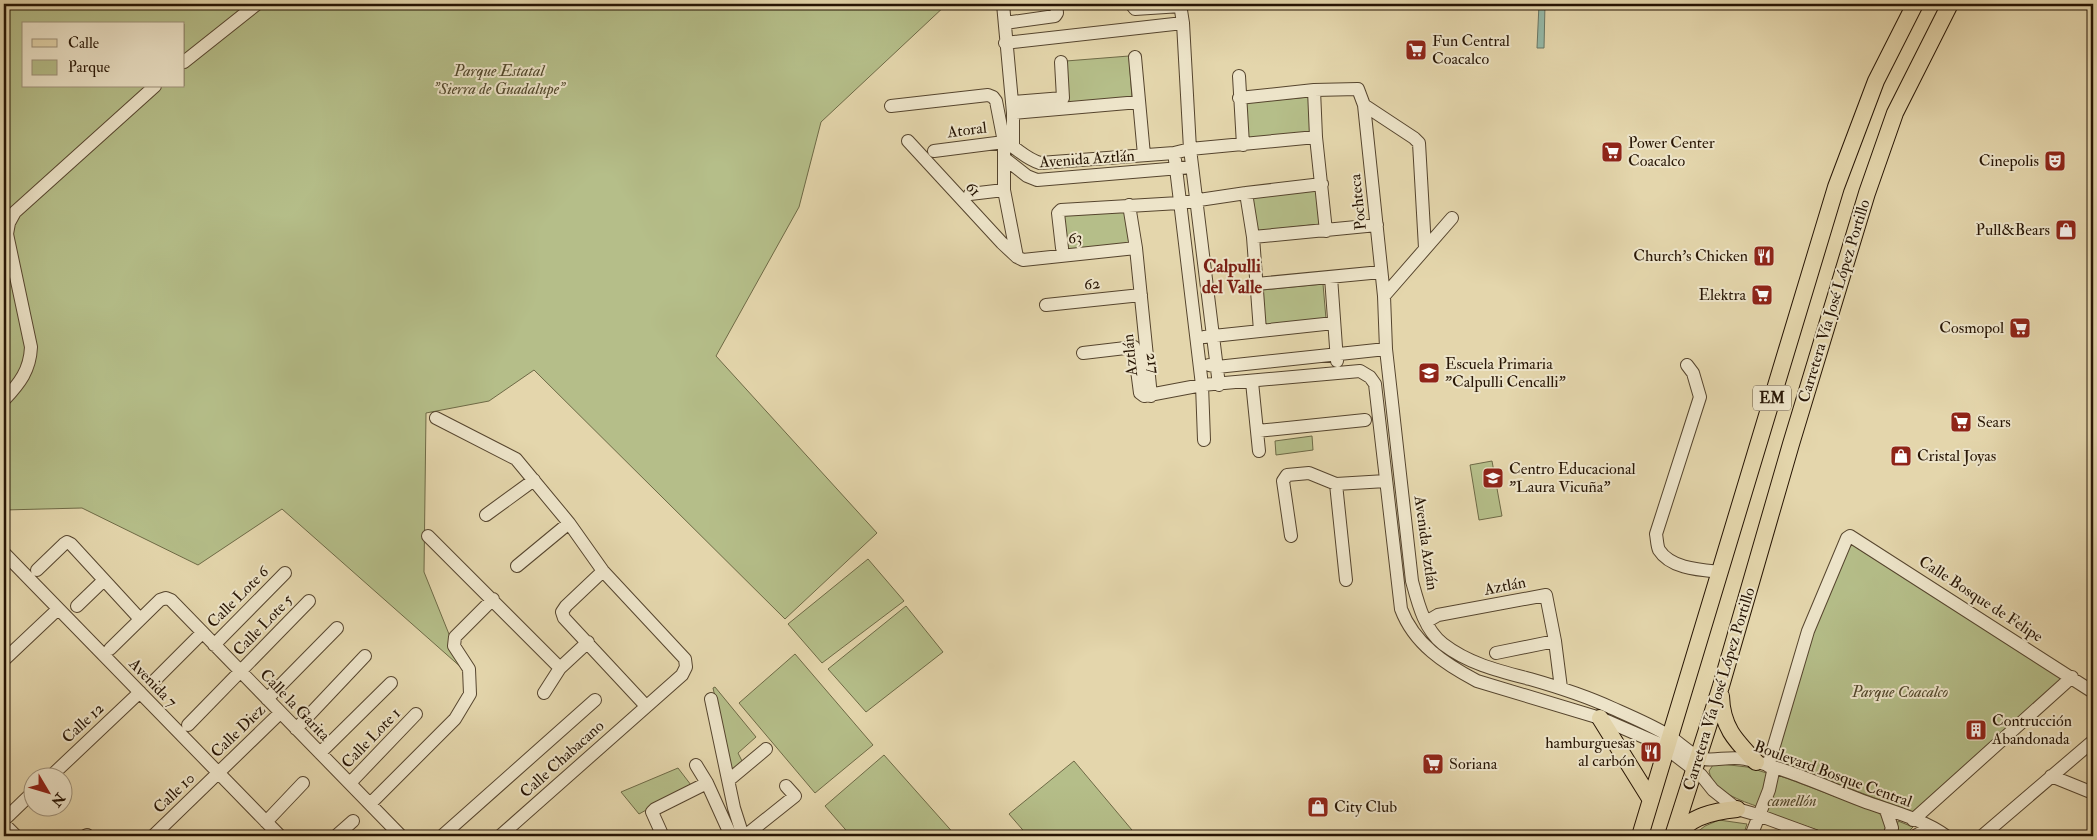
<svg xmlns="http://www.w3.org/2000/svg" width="2097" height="840" font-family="'IM FELL Double Pica',serif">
	<rect width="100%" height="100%" fill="#e4d6ac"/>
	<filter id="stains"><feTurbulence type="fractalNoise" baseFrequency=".004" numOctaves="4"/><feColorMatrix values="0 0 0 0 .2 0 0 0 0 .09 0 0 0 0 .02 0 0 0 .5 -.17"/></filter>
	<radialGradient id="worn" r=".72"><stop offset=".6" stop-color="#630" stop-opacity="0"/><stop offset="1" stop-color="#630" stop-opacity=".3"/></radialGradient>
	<!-- green -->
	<path fill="#b5be89" stroke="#6e6a46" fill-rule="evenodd" d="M4,4H947L821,122L799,207L716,356L877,533L785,619L534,370L489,401L426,413L424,572L463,669L282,509L198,565L82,508L4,510ZM24,24H184V86H24Z
		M1129,56L1132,98L1069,103L1066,61Z
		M1309,97L1311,132L1246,141L1245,103Z
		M1317,189L1320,224L1256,231L1253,197Z
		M1125,210L1129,243L1067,250L1063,216Z
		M1323,284L1326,319L1264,326L1262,290Z
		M1312,436L1313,450L1276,455L1275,441Z
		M1492,461L1502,516L1479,520L1470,465Z
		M1851,544L2062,679L1914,813L1775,760L1817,621Z
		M868,559L904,601L822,663L788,624Z
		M906,606L943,652L866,712L828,669Z
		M795,654L873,745L815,793L739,703Z
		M715,687L756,737L738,753L742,761L732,771L713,688Z
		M884,755L956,836H851L825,806Z
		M1074,761L1137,836H1028L1009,814Z
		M1721,764L1747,767L1770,774L1759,807C1742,801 1713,792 1709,771L1713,765Z
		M678,768L691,785L639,814L621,792Z
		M1778,775L1879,813C1886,821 1888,826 1885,836H1835L1764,812Z
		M1719,820L1747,824L1743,836H1692L1705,826Z
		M1898,821L1913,827L1904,836H1896Z"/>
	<!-- water -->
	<path fill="#95b9a8" stroke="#697766" d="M1539,4H1545L1544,48H1537Z"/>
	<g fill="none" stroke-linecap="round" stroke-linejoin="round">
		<!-- minor casing -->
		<g stroke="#56452e" stroke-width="14">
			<path id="minor" d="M1003,4L1013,113V146
				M1131,4L1135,9L1181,6
				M1180,4L1183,23L1190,149L1219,385
				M1005,23L1055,16L1057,13L1056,4
				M1005,43L1183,23
				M1135,57L1144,155
				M184,62L257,4
				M1239,76L1243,145
				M1314,90L1316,137L1326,231
				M1239,98L1314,90L1358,89L1364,105L1384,296L1386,349L1412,581C1418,603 1424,629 1443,644C1469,664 1499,671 1530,679C1558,687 1586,696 1612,708C1630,716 1649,724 1666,734C1678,741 1691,756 1704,759C1715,761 1731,756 1745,759C1785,768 1824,786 1863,801C1890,811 1923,819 1946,836
				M1012,102L1063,98L1061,62
				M1364,105L1414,138L1419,143L1425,248
				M891,106L988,95L993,97L996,101L1004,142V158L1027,176L1037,180L1192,167
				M1013,113L1139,102
				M908,141L1002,243L1017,257L1023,260L1136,248
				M1004,142C1018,148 1024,158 1040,163L1174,153L1190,149L1316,137
				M934,151L1004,142
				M1004,158V190L1017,257
				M1175,160L1202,385L1204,440
				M1246,193L1253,237L1260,331
				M970,194L1004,190
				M1129,205L1136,248L1151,396
				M1253,237L1377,225
				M1062,248L1058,213L1061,210L1179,203L1246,193L1322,184
				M1331,277L1337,361
				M1256,284L1381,272
				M1384,296L1452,218
				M1046,305L1141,295
				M1204,337L1334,323
				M1083,353L1134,347L1140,393L1144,396L1202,385L1360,371L1370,377L1375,384L1401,609C1414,644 1445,664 1477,681L1600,718L1662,745L1701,775L1713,790L1737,809L1758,815L1815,836
				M1209,365L1217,367L1386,349
				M1687,365L1693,373L1700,397L1656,534C1657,539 1657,546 1659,550C1671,569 1701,570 1721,572
				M1252,382L1259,451
				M4,400C20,383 30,370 31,347L7,234L9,223L15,212L155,86
				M436,418L516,459L569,523L603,571L685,659L686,667L682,675L500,836
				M1257,431L1365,420
				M1336,484L1346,580
				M486,515L534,480
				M428,536L560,668
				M1291,536L1283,481L1287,475L1309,473L1336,484L1386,481
				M4,553L280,836
				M517,566L569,523
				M37,570L64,544L67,542L71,544L140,619
				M603,571L566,606L562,612L564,618L646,706
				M77,606L104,580
				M1426,622L1438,615L1546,595L1555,641L1561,688
				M214,645L285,573
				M110,649L160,600L166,598L171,600L401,836
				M1496,653L1555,641
				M4,660L58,609
				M155,680L202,633
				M544,693L560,668L588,642
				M267,699L337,628
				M711,699L734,808L743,836
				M188,725L309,601
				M296,729L365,656
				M320,753L391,683
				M696,765L707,783L731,836
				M1768,766L1808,631L1847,538L1850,536L2093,692
				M2051,776L2093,793
				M49,778L140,692
				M729,780L766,749
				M350,783L416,714
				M370,804L455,719L470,694L469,669L454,646L455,637L493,599
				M1886,810L1892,828L1889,836
				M4,820L32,793
				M1913,820L2072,677
				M266,822L303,783
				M4,824L16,836
				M661,832L652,812L655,809L707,783
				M85,836L87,835
				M153,836L280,713
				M336,836L353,821
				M442,836L595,700
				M745,836L795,796L786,786
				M1751,836L1769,790L1774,767
				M1915,836L1931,827
				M1982,836L2093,741"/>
		</g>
		<!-- major casing -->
		<g stroke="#271504" stroke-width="18">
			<path id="major" d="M1721,696C1722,727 1735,740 1756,762
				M1600,718L1651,800
				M1640,836L1836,187L1876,81L1915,4
				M1673,836L1721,686L1791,444L1867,193L1895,113L1950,4
				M1678,836C1688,816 1716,811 1737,809"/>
		</g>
		<!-- minor -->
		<use href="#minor" stroke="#ede4c9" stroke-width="12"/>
		<!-- major -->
		<use href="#major" stroke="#e4d6ac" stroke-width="16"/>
	</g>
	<!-- icons -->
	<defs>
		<g id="supermarket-square" transform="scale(1.125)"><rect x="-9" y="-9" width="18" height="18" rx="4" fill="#8f2418" stroke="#ede4c9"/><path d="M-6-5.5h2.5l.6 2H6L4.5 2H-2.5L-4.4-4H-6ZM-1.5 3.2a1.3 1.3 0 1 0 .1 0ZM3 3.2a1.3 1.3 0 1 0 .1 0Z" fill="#fff"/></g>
		<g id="theatre-square" transform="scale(1.125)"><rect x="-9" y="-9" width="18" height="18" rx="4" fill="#8f2418" stroke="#ede4c9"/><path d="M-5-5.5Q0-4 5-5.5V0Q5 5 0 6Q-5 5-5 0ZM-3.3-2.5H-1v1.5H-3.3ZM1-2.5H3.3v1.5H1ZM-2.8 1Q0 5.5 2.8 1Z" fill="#fff"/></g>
		<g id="shop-square" transform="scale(1.125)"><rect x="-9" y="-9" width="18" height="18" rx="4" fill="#8f2418" stroke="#ede4c9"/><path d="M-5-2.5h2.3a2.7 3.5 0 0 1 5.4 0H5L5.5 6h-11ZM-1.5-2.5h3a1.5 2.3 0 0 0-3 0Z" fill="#fff"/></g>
		<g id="restaurant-square" transform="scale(1.125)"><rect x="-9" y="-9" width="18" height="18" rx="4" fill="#8f2418" stroke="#ede4c9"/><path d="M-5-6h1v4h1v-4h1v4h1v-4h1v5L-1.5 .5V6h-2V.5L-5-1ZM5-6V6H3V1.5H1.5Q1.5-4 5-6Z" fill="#fff"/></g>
		<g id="school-square" transform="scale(1.125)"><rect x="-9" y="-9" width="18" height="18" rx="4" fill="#8f2418" stroke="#ede4c9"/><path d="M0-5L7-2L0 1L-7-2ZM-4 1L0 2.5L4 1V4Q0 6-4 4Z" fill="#fff"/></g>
		<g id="building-square" transform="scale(1.125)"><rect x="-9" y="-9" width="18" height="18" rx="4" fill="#8f2418" stroke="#ede4c9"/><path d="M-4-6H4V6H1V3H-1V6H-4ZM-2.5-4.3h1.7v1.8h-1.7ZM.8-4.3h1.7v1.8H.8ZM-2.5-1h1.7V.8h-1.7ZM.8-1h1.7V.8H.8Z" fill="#fff"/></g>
	</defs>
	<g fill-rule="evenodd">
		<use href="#supermarket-square" x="1416" y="50"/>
		<use href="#supermarket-square" x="1612" y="152"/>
		<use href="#theatre-square" x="2055" y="161"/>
		<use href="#shop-square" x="2066" y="230"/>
		<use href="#restaurant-square" x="1764" y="256"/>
		<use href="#supermarket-square" x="1762" y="295"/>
		<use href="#supermarket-square" x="2020" y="328"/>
		<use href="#school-square" x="1429" y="373"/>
		<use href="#supermarket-square" x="1961" y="422"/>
		<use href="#shop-square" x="1901" y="456"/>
		<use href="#school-square" x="1493" y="478"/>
		<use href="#building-square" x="1976" y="730"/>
		<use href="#restaurant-square" x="1651" y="752"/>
		<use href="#supermarket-square" x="1433" y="764"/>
		<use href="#shop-square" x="1318" y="807"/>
	</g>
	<g text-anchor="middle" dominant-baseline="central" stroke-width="4" stroke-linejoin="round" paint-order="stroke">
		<!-- shield labels -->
		<rect fill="#ede4c9" stroke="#62533f" stroke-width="1" x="1753" y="385.5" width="38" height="25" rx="4"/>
		<g font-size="15" font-weight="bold" fill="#271504">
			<text x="1772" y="398">EM</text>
		</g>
		<!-- poi labels -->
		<g font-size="16" fill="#271504" stroke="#ede4c9" text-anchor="start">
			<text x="1432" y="41">Fun Central<tspan x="1432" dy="18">Coacalco</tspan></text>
			<text x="1628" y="143">Power Center<tspan x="1628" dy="18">Coacalco</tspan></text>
			<text x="2039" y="161" text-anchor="end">Cinepolis</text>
			<text x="2050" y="230" text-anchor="end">Pull&amp;Bears</text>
			<text x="1748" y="256" text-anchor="end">Church's Chicken</text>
			<text x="1746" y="295" text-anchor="end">Elektra</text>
			<text x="2004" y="328" text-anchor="end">Cosmopol</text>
			<text x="1445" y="364">Escuela Primaria<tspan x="1445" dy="18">"Calpulli Cencalli"</tspan></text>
			<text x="1977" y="422">Sears</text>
			<text x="1917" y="456">Cristal Joyas</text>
			<text x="1509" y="469">Centro Educacional<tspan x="1509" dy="18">"Laura Vicuña"</tspan></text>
			<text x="1992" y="721">Contrucción<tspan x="1992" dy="18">Abandonada</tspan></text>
			<text x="1635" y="743" text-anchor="end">hamburguesas<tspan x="1635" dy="18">al carbón</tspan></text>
			<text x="1449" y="764">Soriana</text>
			<text x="1334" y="807">City Club</text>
		</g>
		<!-- park labels -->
		<g font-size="16" font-style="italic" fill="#52482c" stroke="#ede4c9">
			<text x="499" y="71">Parque Estatal<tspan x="499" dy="18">"Sierra de Guadalupe"</tspan></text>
			<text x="1900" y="692">Parque Coacalco</text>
			<text x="1792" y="801">camellón</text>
		</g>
		<!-- street labels -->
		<g font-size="16" fill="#271504" stroke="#ede4c9">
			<text transform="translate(967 130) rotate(-7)">Atoral</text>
			<text transform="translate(1087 159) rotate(-4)">Avenida Aztlán</text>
			<text transform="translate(973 189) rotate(47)">61</text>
			<text transform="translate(1358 202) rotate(-96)">Pochteca</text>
			<text transform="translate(1075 238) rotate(-6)">63</text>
			<text transform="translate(1092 284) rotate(-6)">62</text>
			<text transform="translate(1834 301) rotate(-73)">Carretera Vía José López Portillo</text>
			<text transform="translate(1130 355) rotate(-96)">Aztlán</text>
			<text transform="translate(1153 363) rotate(82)">217</text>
			<text transform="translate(1426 543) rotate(82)">Avenida Aztlán</text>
			<text transform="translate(1505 586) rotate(-11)">Aztlán</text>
			<text transform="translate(238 597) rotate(-45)">Calle Lote 6</text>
			<text transform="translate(1981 599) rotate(33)">Calle Bosque de Felipe</text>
			<text transform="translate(263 625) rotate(-46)">Calle Lote 5</text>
			<text transform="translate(153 683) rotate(46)">Avenida 7</text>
			<text transform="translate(1719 689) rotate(-73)">Carretera Vía José López Portillo</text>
			<text transform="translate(295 705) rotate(46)">Calle la Garita</text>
			<text transform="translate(83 723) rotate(-43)">Calle 12</text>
			<text transform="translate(238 731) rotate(-44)">Calle Diez</text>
			<text transform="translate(371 738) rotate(-46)">Calle Lote 1</text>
			<text transform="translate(562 759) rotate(-42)">Calle Chabacano</text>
			<text transform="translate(1833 774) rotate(20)">Boulevard Bosque Central</text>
			<text transform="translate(174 793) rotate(-44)">Calle 10</text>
		</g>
		<!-- neighbourhood labels -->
		<g font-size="18" font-weight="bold" fill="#7a1f14" stroke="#ede4c9">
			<text x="1232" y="266">Calpulli<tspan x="1232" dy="21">del Valle</tspan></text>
		</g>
	</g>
	<!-- margin -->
	<rect width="2097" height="840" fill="none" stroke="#e4d6ac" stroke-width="20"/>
	<rect x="5" y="5" width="2087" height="830" fill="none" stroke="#271504" stroke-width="2.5"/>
	<rect x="10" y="10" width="2077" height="820" fill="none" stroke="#271504"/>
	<!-- legend -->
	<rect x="22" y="22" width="162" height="65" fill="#ede4c9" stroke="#9e917a"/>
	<rect x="32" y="39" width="25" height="8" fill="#e4d6ac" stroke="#9e917a"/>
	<text x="68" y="48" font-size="15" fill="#271504">Calle</text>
	<rect x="32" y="60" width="25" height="15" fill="#b5be89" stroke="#9e917a"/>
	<text x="68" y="72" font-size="15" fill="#271504">Parque</text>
	<!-- north arrow -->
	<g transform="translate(48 792) rotate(128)"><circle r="24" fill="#ede4c9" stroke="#9e917a"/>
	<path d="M0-4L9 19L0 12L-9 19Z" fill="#8f2418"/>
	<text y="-8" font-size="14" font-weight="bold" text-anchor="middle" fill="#271504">N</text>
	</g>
	<rect width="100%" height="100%" filter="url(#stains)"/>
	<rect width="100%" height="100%" fill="url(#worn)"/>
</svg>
